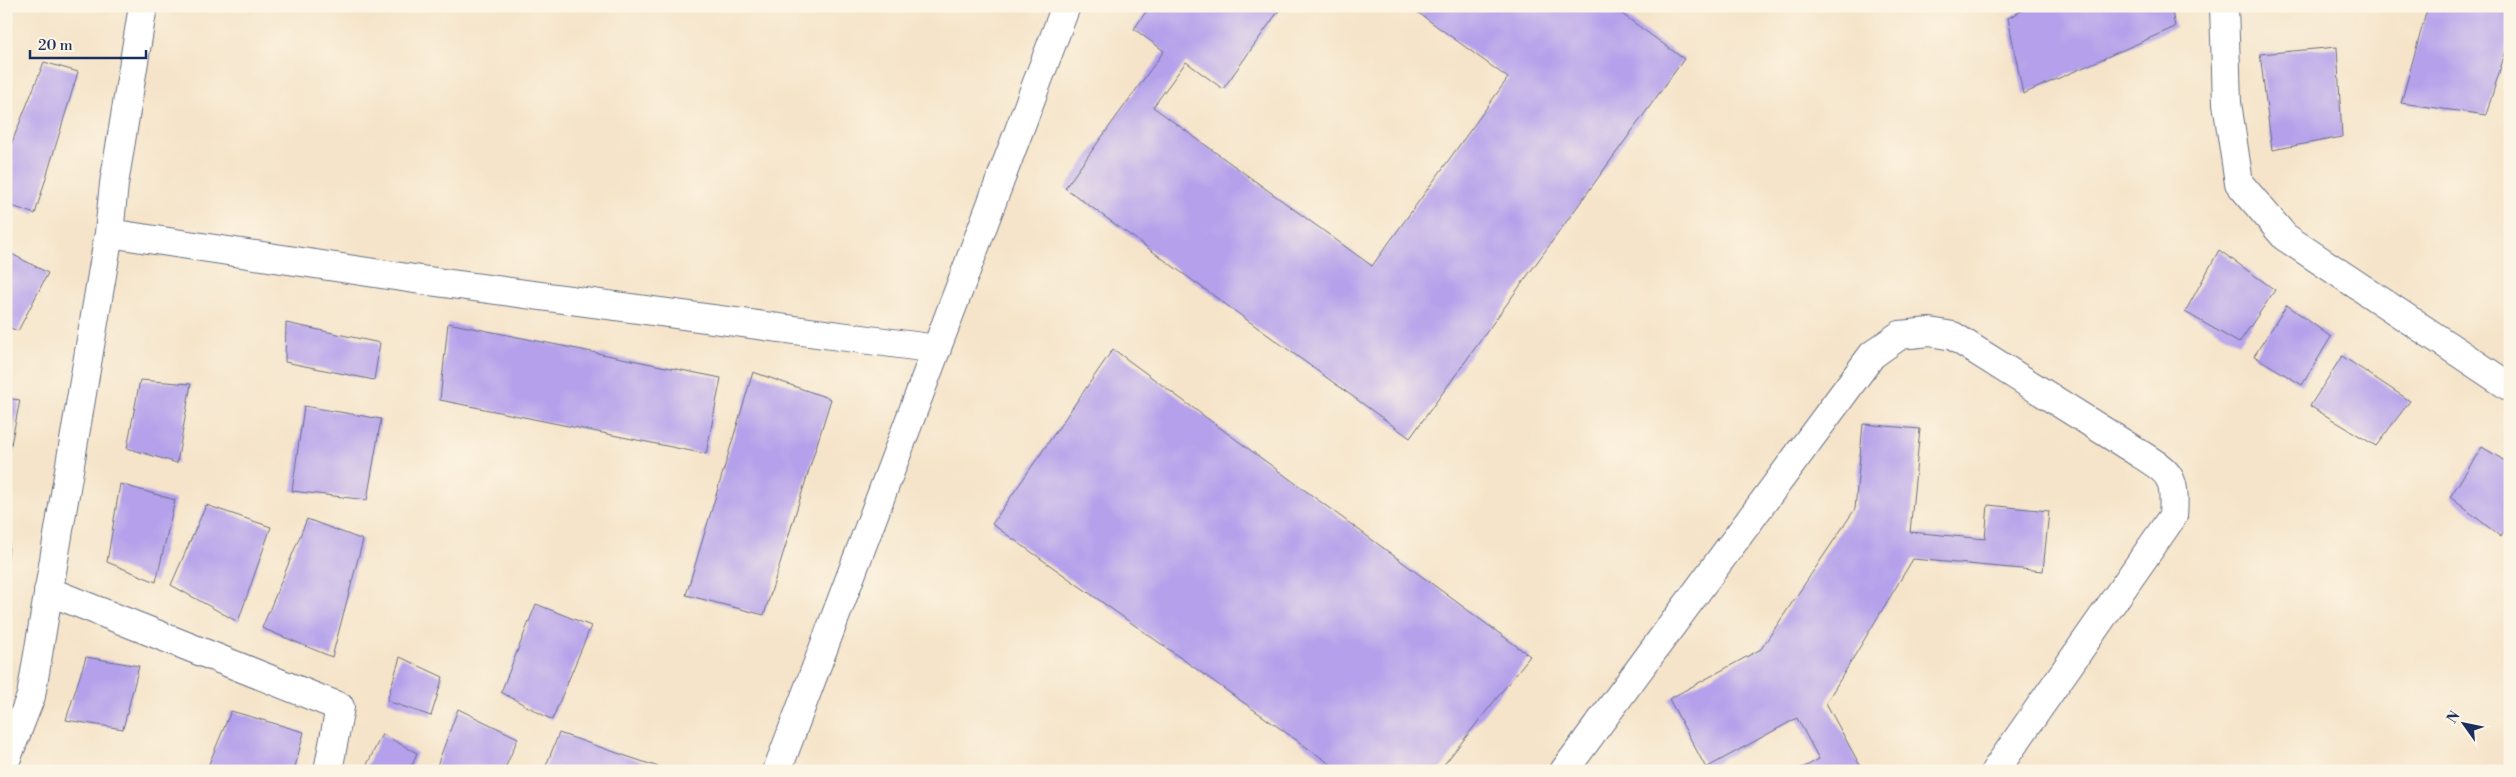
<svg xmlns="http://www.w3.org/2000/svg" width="2516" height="777" font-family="'Libre Bodoni',serif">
	<rect width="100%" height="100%" fill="#fcf5e5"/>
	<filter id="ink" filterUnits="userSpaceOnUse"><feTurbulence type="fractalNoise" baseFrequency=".02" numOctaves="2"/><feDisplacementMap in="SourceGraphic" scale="10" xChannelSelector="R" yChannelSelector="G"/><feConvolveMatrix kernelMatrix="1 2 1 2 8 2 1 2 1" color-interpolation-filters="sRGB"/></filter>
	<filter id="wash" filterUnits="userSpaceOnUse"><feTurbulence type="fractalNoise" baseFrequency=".0096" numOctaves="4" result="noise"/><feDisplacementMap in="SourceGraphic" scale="20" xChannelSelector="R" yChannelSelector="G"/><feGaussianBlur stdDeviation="1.12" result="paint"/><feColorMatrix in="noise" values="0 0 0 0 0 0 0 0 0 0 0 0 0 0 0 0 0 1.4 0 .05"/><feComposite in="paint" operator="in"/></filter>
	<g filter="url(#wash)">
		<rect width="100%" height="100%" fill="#f5e4c9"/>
		<g id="blocks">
			<!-- building -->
			<path fill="#b4a0eb" d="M1150,6H1282L1223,89L1186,62L1153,107L1372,266L1508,78L1409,6H1611L1684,59L1410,438L1065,188L1164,51L1134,29Z
				M2031,6H2171L2175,27L2023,94L2008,18Z
				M2428,6H2510V37L2486,115L2401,103Z
				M2337,47L2342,137L2272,150L2260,54Z
				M44,62L78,72L35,214L6,204V157Z
				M2219,250L2275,290L2239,343L2185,312Z
				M6,251L48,273L18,331L6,326Z
				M2287,305L2331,337L2302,385L2254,356Z
				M286,323L380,343L374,380L285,362Z
				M448,323L721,378L706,454L440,400Z
				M1113,349L1530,656L1439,771H1340L992,524Z
				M2342,356L2410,401L2376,446L2310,406Z
				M753,372L831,399L764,615L686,595Z
				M140,380L191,384L177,463L127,448Z
				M6,398L20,400L7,464H6Z
				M304,406L381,419L367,500L292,491Z
				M1863,424L1920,429L1910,532L1985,539L1988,505L2049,511L2043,571L1913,559L1826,703L1863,771H1797L1819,759L1797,718L1706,768L1669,699L1761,649L1855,509Z
				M2482,447L2510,464V520L2501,537L2450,497Z
				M120,484L175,500L156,582L107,562Z
				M206,505L271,527L238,622L171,585Z
				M307,519L363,540L332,657L262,628Z
				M6,524H11L8,559L6,558Z
				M536,604L591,626L552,720L501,692Z
				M86,657L139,666L123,729L66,720Z
				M400,657L443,677L431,716L387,701Z
				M458,709L518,738L504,771H435Z
				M231,711L304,732L294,771H231L209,764Z
				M559,733L667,770V771H544Z
				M382,734L417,753L410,771H364Z"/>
		</g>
	</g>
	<g filter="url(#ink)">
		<use href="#blocks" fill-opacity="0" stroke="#676e83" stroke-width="1"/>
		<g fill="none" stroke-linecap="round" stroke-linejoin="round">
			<!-- street casing -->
			<g stroke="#676e83" stroke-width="30">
				<path id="street" d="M2224,6L2227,103L2239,183L2285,237L2510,387
					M109,233L421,280L937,349
					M48,591L340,707L328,771
					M6,760L31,696L109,233L114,184L143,6
					M777,771L1066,6
					M1564,771L1872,355L1900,335L1930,332L1953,336L2137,452C2170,473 2176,475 2173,516L1995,771"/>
			</g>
			<!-- street -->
			<use href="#street" stroke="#fff" stroke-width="28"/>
		</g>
	</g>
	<!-- margin -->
	<rect width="2516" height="777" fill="none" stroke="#fcf5e5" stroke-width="25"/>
	<!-- north arrow -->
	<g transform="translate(2464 724) rotate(303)" stroke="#fcf5e5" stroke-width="4" paint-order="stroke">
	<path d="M0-4L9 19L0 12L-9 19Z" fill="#1b2f5e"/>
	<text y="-8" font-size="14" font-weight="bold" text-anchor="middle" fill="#1b2f5e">N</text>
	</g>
	<!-- scale -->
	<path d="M30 50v8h116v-8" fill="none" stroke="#1b2f5e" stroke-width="2.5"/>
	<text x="38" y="50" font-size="15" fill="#1b2f5e" stroke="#fcf5e5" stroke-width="4" paint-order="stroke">20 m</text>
</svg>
